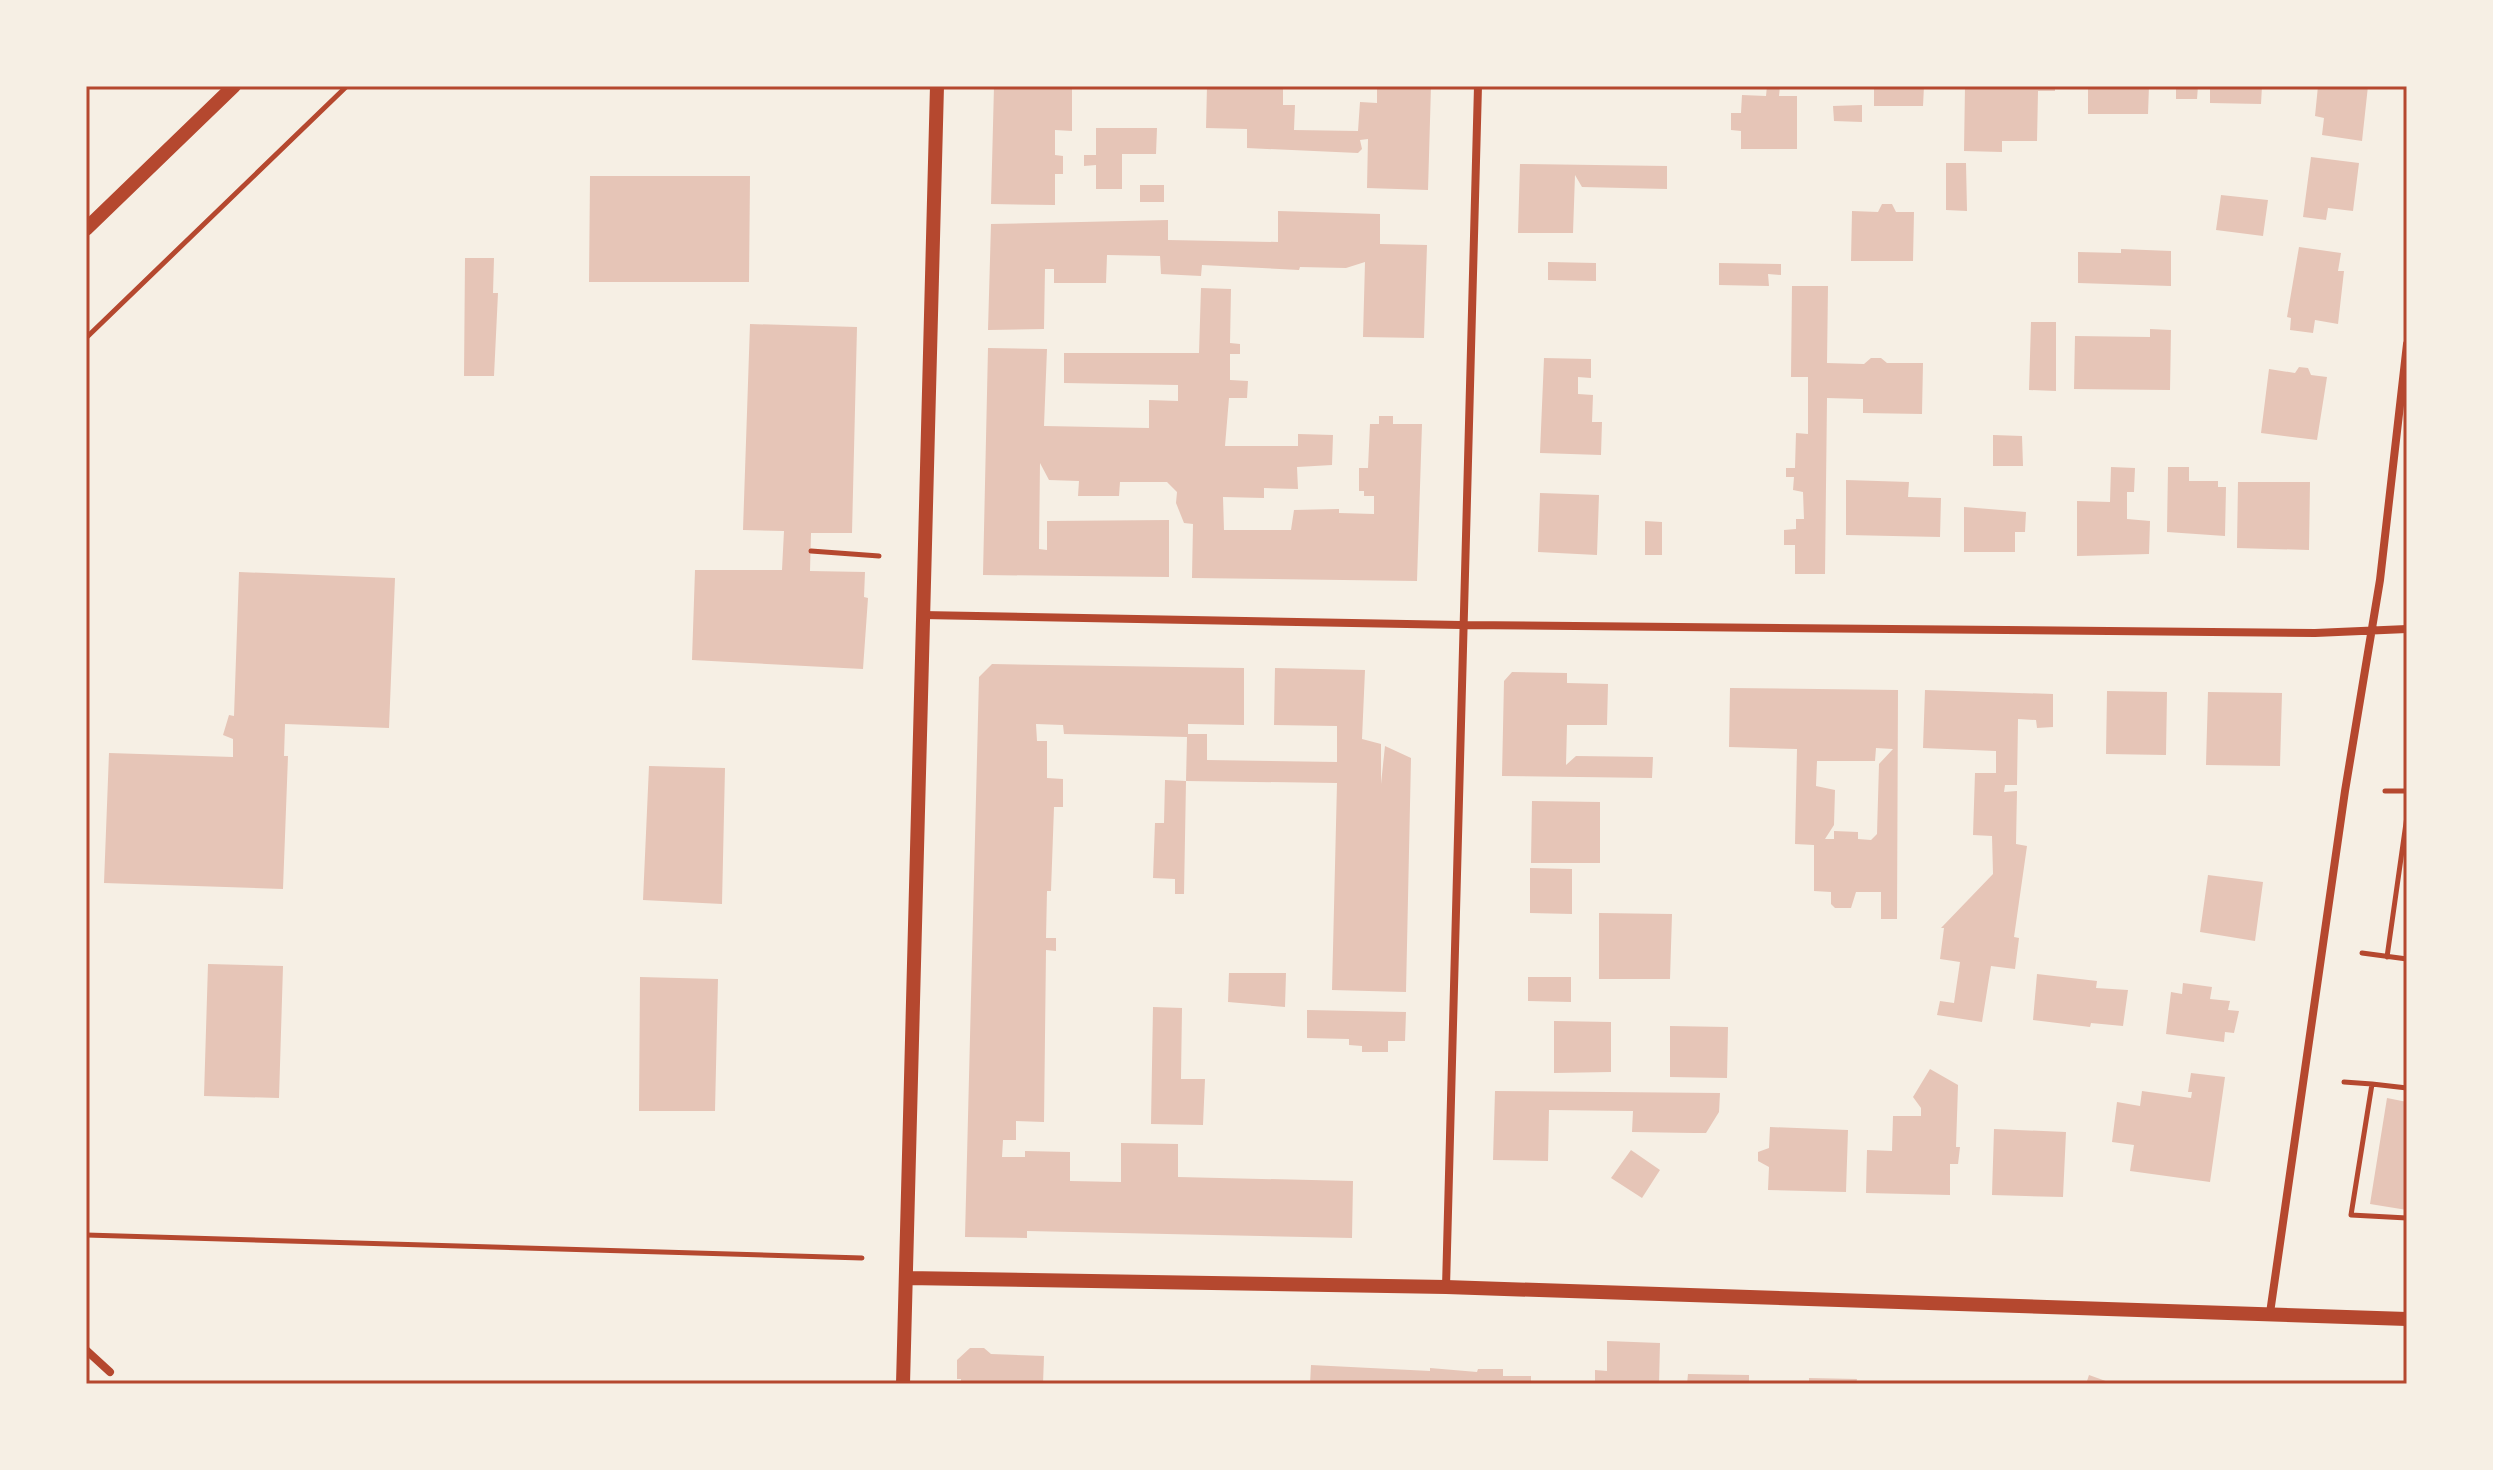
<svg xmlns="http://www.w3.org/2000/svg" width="2493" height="1470" font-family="'Space Grotesk',sans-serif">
	<rect width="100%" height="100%" fill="#f6efe4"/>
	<!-- building -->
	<path fill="#e6c5b7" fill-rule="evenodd" d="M994,86H1072V131L1055,130V155L1063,156V174H1055V205L991,204Z
		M1207,86L1283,87V105H1295L1294,130L1358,131L1360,102L1377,103V86H1431L1428,190L1367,188L1368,139L1360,140L1362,149L1358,153L1247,148V129L1206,128Z
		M1767,86H1780L1779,96H1797V149H1741V131L1731,130V113H1741L1742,95L1766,96Z
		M1874,86H1924L1923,106H1874Z
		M1965,86H2055V91H2038L2037,141H2002V152L1964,151Z
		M2088,86H2149L2148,114H2088Z
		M2176,86H2198L2197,99H2176Z
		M2210,86H2262L2261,104L2210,103Z
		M2318,86H2368L2362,141L2322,135L2324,118L2315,116Z
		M1862,105V122L1834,121L1833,106Z
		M1096,128H1157L1156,154H1122V189H1096V165L1084,166V155H1096Z
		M2311,157L2359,163L2353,211L2328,208L2326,220L2303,217Z
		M1946,163H1966L1967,211L1946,210Z
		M1520,164L1667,166V189L1582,187L1575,175L1573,233H1518Z
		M590,176H750L749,282H589Z
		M1140,185H1164V202H1140Z
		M2221,195L2268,200L2263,236L2216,230Z
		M1882,204H1892L1896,212H1914L1913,261H1851L1852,211L1878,212Z
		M1278,211L1380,214V244L1427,245L1424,338L1363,337L1365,262L1346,268L1300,267L1299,270L1202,265L1201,276L1161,274L1160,256L1107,255L1106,283H1054V269H1045L1044,329L988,330L991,224L1168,220V240L1278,242Z
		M2299,247L2341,253L2338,271H2344L2338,324L2315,320L2313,333L2290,330L2291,318L2287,317Z
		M2121,249L2171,251V286L2078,283V252L2121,253Z
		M465,258H494L493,293H498L494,376H464Z
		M1548,262L1596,263V281L1548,280Z
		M1719,263L1781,264V275L1768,274L1769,286L1719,285Z
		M1792,286H1828L1827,363L1864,364L1871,358H1881L1887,363H1923L1922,414L1863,413V399L1827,398L1825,574H1795V545H1784V530L1796,529V519H1804L1803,492L1793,490L1794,477H1786V468H1795L1796,433L1808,434V377H1791Z
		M1201,288L1231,289L1230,343L1240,344V354H1230V380L1248,381L1247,398H1229L1225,446H1298V434L1333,435L1332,465L1297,467L1298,489L1264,488V498L1223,497L1224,530H1291L1294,510L1339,509V513L1374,514V496H1364V491H1359V468H1368L1370,424H1379V416H1393V424H1422L1417,581L1192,578L1193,524L1184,523L1176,503L1177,492L1167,482H1120L1119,496H1078L1079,481L1049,480L1040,463L1039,549L1047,550V521L1169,520V577L983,575L988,348L1047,349L1044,426L1149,428V400L1178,401V385L1064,383V353H1199Z
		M2031,322H2056V391L2029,390Z
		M750,324L857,327L852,533H811L810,571L865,572L864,597L868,598L863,669L692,660L695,570H782L784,531L743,530Z
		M2150,329L2171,330L2170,390L2074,389L2075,336L2150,337Z
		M1544,358L1591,359V378L1578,377V394L1593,395L1592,422H1602L1601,455L1540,453Z
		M2299,367L2308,368L2311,375L2327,377L2317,440L2261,433L2269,369L2295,373Z
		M1993,435L2022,436L2023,466H1993Z
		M2111,467L2135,468L2134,492H2127V519L2150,521L2149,554L2077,556V501L2110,502Z
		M2168,467H2189V481H2218V487H2226L2225,536L2167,532Z
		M1846,480L1909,482L1908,497L1941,498L1940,537L1846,535Z
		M2238,482H2310L2309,550L2237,548Z
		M1540,493L1599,495L1597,555L1538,552Z
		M1964,507L2026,512L2025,532H2015V552H1964Z
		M1645,521L1662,522V555H1645Z
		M239,572L395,578L389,728L285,724L284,756H288L283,889L104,883L109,753L233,757V739L223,735L229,715L234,716Z
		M992,664L1244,668V725L1188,724V734H1207V760L1337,762V726L1274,725L1275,668L1365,670L1362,739L1381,744V784L1385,746L1411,758L1406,992L1332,990L1337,783L1186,781L1187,737L1064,734L1063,725L1036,724L1037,741H1047V778L1063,779V807H1054L1051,891H1047L1046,938H1056V951L1046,950L1044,1122L1016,1121V1140H1003L1002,1157H1025V1151L1070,1152V1181L1121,1182V1143L1178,1144V1177L1353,1181L1352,1238L1027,1231V1238L965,1237L979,677Z
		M1512,672L1567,673V683L1608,684L1607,725H1567L1566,765L1576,756L1653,757L1652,778L1502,776L1504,681Z
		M1730,688L1898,690L1897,919H1881V892H1856L1851,908H1835L1831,904V892L1814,891V845L1795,844L1797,749L1729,747ZM1876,748L1893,749L1879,764L1877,834L1871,840L1858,839V832L1834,831V839H1825L1834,825L1835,790L1816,786L1817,761H1875Z
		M1925,690L2053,694V727L2037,728L2036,720L2018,719L2017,785H2005L2004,792L2017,791L2016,844L2027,846L2014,937L2019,938L2015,969L1991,966L1982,1022L1937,1015L1940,1001L1954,1003L1960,962L1940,959L1944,928H1941L1993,874L1992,836L1973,835L1975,773H1996V751L1923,748Z
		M2107,691L2167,692L2166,755L2106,754Z
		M2208,692L2282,693L2280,766L2206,765Z
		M649,766L725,768L722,904L643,900Z
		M1165,780L1186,781L1184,894H1175V879L1153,878L1155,823H1164Z
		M1532,801L1600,802V863H1531Z
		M1530,868L1572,869V914L1530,913Z
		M2208,875L2263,882L2255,941L2200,932Z
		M1599,913L1672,914L1670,979H1599Z
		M208,964L283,966L279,1098L204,1096Z
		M1229,973H1286L1285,1007L1228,1002Z
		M2037,974L2097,981L2096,988L2128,990L2123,1026L2091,1023L2090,1027L2033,1020Z
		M640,977L718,979L715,1111H639Z
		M1528,977H1571V1002L1528,1001Z
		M2183,983L2212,987L2210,999L2230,1001L2228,1010L2239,1011L2234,1033L2225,1032L2224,1042L2166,1034L2171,992L2182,994Z
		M1153,1007L1182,1008L1181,1079H1205L1203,1125L1151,1124Z
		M1307,1010L1406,1012L1405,1041H1388V1052H1362V1046L1349,1045V1039L1307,1038Z
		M1554,1021L1611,1022V1072L1554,1073Z
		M1670,1026L1728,1027L1727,1078L1670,1077Z
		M1930,1069L1958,1085L1956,1147H1960L1958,1164H1950V1195L1866,1193L1867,1150L1892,1151L1893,1116H1921V1108L1913,1097Z
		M2191,1073L2225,1077L2210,1182L2130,1171L2134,1145L2112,1142L2117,1102L2140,1106L2142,1091L2191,1098L2192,1092H2188Z
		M1495,1091L1720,1093L1719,1112L1706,1133H1694L1632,1132L1633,1111L1549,1110L1548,1161L1493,1160Z
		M2387,1098L2407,1102V1210L2370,1204Z
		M1770,1127L1848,1130L1846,1192L1768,1190L1769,1167L1758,1161V1152L1769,1148Z
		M1994,1129L2066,1132L2063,1197L1992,1195Z
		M1631,1150L1660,1170L1642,1198L1611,1178Z
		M1607,1341L1660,1343L1659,1384H1595V1370L1607,1371Z
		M970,1348H984L991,1354L1044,1356L1043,1384H961V1379H957V1360Z
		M1311,1365L1430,1371V1368L1477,1372L1478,1369H1503V1376H1531V1384H1310Z
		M1688,1374L1749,1375V1384H1687Z
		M2089,1375L2114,1384H2086Z
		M1809,1378L1857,1379L1856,1384H1809Z"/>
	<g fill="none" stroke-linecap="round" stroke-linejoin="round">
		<!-- path -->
		<path stroke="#b5482f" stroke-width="5" d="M86,338L347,86
			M811,551L879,556
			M2385,791H2407
			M2362,953L2407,959
			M2387,957L2407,816
			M2344,1082L2372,1084L2351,1215L2407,1218
			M2372,1084L2407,1088
			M86,1235L862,1258"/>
		<!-- minor -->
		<path stroke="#b5482f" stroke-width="8" d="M922,615L1461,625L2315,633L2407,629
			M1446,1287L1478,86
			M2270,1313L2345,791L2380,580L2407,344
			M86,1350L110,1372"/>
		<!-- tertiary -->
		<path stroke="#b5482f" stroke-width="14" d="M86,229L234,86
			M906,1278L1446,1287L2407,1319
			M903,1384L937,86"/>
	</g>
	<!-- border -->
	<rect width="2493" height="1470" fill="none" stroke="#f6efe4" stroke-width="176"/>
	<rect x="88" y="88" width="2317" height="1294" fill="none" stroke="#b5482f" stroke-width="3"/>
</svg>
